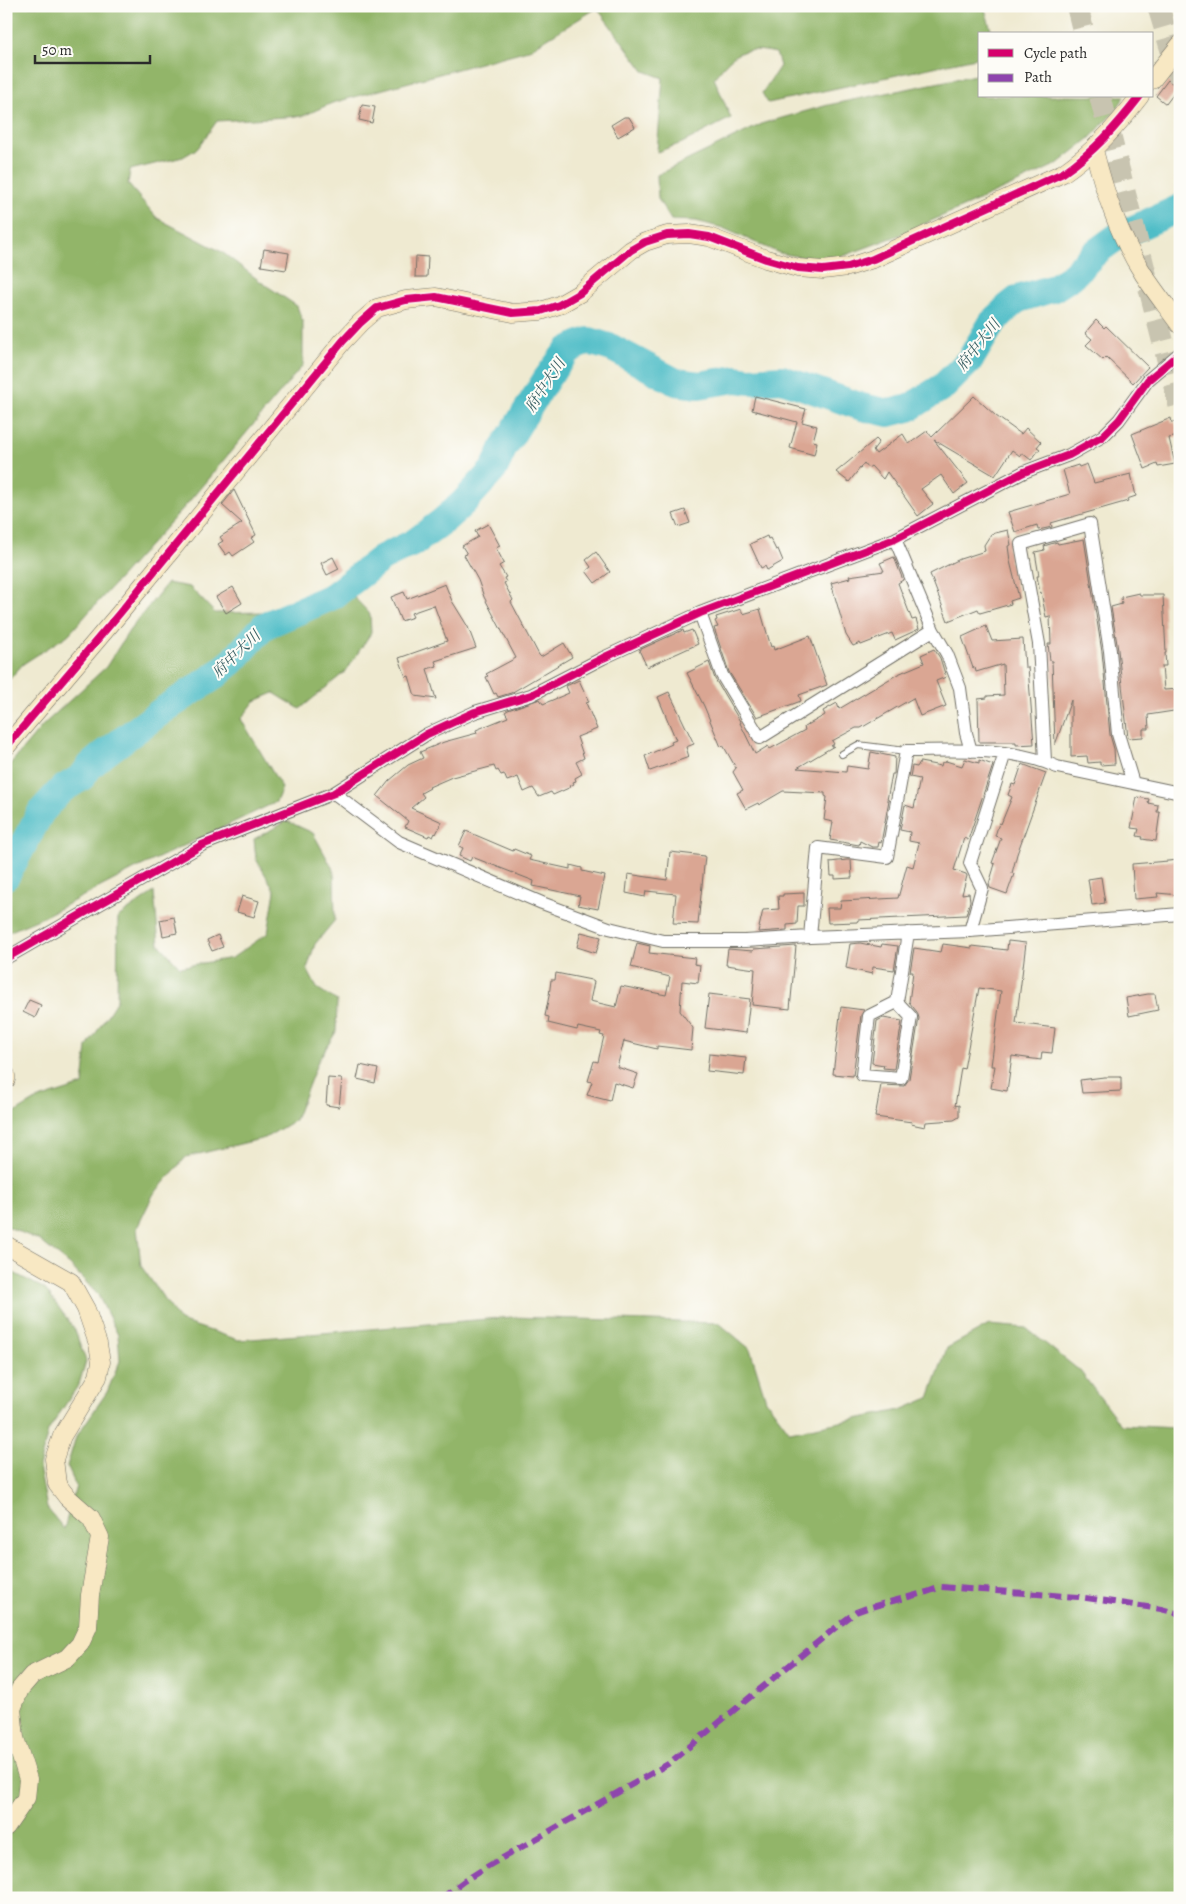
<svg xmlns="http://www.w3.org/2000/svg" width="1186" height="1904" font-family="Alegreya,'Noto Serif JP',serif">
	<rect width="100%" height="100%" fill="#fdfcf7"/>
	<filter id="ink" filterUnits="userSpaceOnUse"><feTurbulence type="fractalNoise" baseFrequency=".02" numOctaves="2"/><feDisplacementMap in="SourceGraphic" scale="10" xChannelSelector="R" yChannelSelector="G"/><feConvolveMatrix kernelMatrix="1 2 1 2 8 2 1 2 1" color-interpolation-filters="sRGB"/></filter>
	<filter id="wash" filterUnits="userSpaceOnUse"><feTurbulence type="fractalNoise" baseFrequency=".0096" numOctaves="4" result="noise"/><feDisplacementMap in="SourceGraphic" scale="20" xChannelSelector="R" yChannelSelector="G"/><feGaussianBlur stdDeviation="1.12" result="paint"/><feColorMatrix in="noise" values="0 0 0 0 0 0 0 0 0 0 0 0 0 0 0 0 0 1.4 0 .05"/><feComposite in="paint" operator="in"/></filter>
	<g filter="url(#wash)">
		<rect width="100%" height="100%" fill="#efead1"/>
		<!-- forest -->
		<path fill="#92b569" stroke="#5e704a" d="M6,6H984L992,33L980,34V57L768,103L762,93L780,66L776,53C743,46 735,51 714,78L731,118L682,143L657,152L663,78L644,71L597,8L528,50L332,103L303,116L217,121L198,148L183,157L130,170L128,184L157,218L222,252L261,282L297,306L303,323V365L187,504L68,635L23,664L6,683Z
			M980,74V96H1125L1116,110L1090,138L1057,164L1026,179L897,236L843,256L813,259L779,253L723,228L696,221L671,220L658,199L657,175L764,123L828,105Z
			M167,583L190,587L215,613L264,612L306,599L349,592L370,614L371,633L346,671L300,709L274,693L255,701L241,719L282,788L276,802L135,869L39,919L6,933V769L43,725L106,667L129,631Z
			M287,821L313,833L334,871L335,920L315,944L307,969L317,988L337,1001L336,1032L318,1061L295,1120L265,1138L186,1157L153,1195L137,1228L141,1266L180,1321L239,1340L511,1317L719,1323L750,1349L766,1400L790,1432L901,1410L929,1398L947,1348L989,1325L1026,1328L1080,1371L1121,1425L1175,1428L1180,1426V1898H6V1269L45,1289L74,1328L86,1361L79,1384L48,1431L39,1467L47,1508L64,1529L76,1486L67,1466L76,1437L107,1392L120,1361L118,1335L98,1295L70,1265L39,1240L6,1226V1118L36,1100L83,1085L87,1047L117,1000L118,917L154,892L159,944L180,967L232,958L268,933L275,891L256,859L254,839Z"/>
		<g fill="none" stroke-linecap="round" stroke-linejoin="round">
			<!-- river -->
			<path stroke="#4fbdc7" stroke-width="28" d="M6,876L41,812L61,790L82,777L90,766L104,754L162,711L215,676L233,661L264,626L333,596L382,558L415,542L443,521L464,502L494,469L504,447L547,378L567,351L578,345L589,341L612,348L676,382L699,385L736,379L750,381L782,379L862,407L889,413L909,408L944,386L970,360L992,323L1009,306L1018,299L1054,288L1071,277L1096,252L1118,236L1180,208"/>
		</g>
		<g id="blocks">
			<!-- building -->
			<path fill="#daa693" d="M1168,80L1178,88L1166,104L1156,96Z
				M362,105L375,107L372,123L359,120Z
				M624,117H629L635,127L618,137L611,125Z
				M264,249L289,253L286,270L261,266Z
				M416,256L428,257L427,277H415Z
				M1096,320L1104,328L1106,326L1148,367L1133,383L1106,357L1103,360L1086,345L1092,339L1085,333Z
				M755,396L806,409L802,422L817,426L813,441L817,442L814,455L790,448L797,422L752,410Z
				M974,396L996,416L1021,434L1026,428L1041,442L1037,447L1040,449L1031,460L1022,453L1020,456L1012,450L995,476L934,440L968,483L954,494L941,475L921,489L933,504L918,516L887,472L883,479L871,466L868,468L864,463L849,482L836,472L876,439L879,442L873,450L876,454L903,434L909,444L927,431L932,437Z
				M1171,418L1172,423L1175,422L1179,436L1169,438L1175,464L1158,467L1157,464L1145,469L1132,434Z
				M1087,464L1094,483L1131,474L1136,496L1127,499L1128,501L1051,523L1052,527L1038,530L1037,525L1015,532L1008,512L1070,494L1063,470L1078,465L1079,467Z
				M234,490L256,535L251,538L254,542L233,556L230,552L226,555L218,544L223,541L220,537L242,523L222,505Z
				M685,510L690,523L678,527L673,514Z
				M488,524L500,546L496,548L504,563L499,566L506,577L504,578L506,582L504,583L513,600L511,602L539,655L541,657L564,643L572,657L511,693L498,697L496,693L494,694L486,677L488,676L486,674L516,658L484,597L478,580L464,555L467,554L462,546L478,537L475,531Z
				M1008,530L1011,545L1008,546L1010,561L1019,598L1010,601L1011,604L980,613L978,609L948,621L930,574L960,559L985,551L984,545L991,534Z
				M767,536L768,539L770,538L776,550L778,549L783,561L767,570L765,566L761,568L750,544Z
				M1084,539L1102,652L1110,735L1114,749L1115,764L1100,765V762L1088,763L1087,756L1071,757V700L1055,745L1052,661H1050L1048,644H1051L1050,616L1046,617L1041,592L1040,593L1037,576H1039L1035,552L1045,550L1044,546L1057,542L1058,544Z
				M596,552L610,572L595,583L586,571L591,567L586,560Z
				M333,557L339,569L327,575L321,563Z
				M894,557L903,580L898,583L912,620L916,619L919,629L895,640L892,633L861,645L860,643L853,646L846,635L831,583L850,578L849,576L884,571L880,563Z
				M445,584L452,601L468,627L476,648L435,661L437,666L427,669L436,699L415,696L409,676L406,677L399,658L447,641L434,605L411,613L413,617L401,621L391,597L404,592L407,599Z
				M233,587L242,603L226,613L216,597Z
				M1139,593L1140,595H1163L1166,653H1165L1166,666H1162L1164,690L1180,689V710L1148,715L1149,729H1143V737L1128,738L1118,650L1111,607L1122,604L1121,597Z
				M741,609L743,614L760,609L771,647L773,646L774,650L810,636L827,685L799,695L801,701L757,717L729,672L714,628L718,627L715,621L717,620L716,617Z
				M986,626L992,641L1023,639L1025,667H1028L1034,744L1016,745V742H979L978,699L987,698V696L1004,695L1003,664L976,672L975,667L973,668L962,637Z
				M683,630L684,633L692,630L698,644L647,667L639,650Z
				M934,649L940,658L946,677L936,681L946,706L920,716L913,698L861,728H856L832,741L834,744L831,746H834L797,768L846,772L847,766L868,769L871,752L895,757L894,774H892L887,800H889L881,843L879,842L878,847H872L860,841L859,845L830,840L833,822L824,820L827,797L825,796V793L783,791L759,805L758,803L746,809L737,793L743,790L733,772L736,768L723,745L721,747L704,706L687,673L709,662L715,679L741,723H740L755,754L768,746L770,749L805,730L804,727L825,715L823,711L837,703L839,709L898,674L924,663L921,655Z
				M579,680L589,702L586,703L597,729L577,737L584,758L576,762L582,774L575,778L576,781L573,782L574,784L570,786L571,787L553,795L551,792L539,797L533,788L524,792L518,777L507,781L504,774L501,775L498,770L496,771L494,766L452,777L429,787L430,788L421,793L424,797L411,808L442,822L436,834L435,833L433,837L429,835L428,837L405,827L408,821L377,796L389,781L408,765L423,758L420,752L444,742L477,733L476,730L508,717L505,712L508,710L540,699L543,704L569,693L566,686Z
				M669,692L694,744L686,747L689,757L650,771L645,756L672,744L671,742L676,740L658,697Z
				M965,759L979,763V760L993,765L968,840L964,838L954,870L966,874L967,876L962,894L969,893L970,901L966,915L858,920L857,922L828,923L827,908H840L841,901L898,898L907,865L913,867L919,843L909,841L910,832L900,830L905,805L914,808L920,779L910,777L912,766L917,767L920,762L941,766L942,762L945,763L946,761L962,766Z
				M1022,764L1046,773L1017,854L1012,873L1014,874L1007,894L990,888L989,884L995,864L992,863L1001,838L995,836L999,823L1001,824L1012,797L1008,795L1012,784L1015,785Z
				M1137,797L1149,799L1148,803L1158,805L1157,812H1160L1156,841L1142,839L1143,837L1137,836L1139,829L1131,828Z
				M466,831L513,851L514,849L531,856L529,860L570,869V865L582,868V871L605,876L598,909L578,905L580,896L533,886L534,881L472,857L470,861L459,856L463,848L459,846Z
				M670,852L705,856L698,924L673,923L676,894L646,891L645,897L626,893L628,874L667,880Z
				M847,860H851L852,878L835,879V876H831L830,862Z
				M1180,860V895L1157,893L1158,897L1134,899L1132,864Z
				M1101,877L1105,903L1092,905L1088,879Z
				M804,893V906H798L797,924L787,925V930L758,932L763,910L779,909L778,896H783V894Z
				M242,896L259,901L254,917L237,912Z
				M174,917L177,933L163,936L160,920Z
				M581,932L601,937L596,953L577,947Z
				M218,935L223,947L212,951L207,940Z
				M1008,941L1026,943L1016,1023L1055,1028L1052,1053L1042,1052L1041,1060L1012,1056L1007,1091L991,1088L995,1066H991L1001,991L979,988L964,1069L961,1068L955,1106L959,1105V1117L954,1120L926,1122L925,1127L911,1124L912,1122L875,1117L881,1085L904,1086L909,1079L919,1018L917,1012L909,1002L913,972H910L914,948L941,952L943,944L972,948V946L1007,950Z
				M637,943L650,946L649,953L695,958L694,964L700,965L698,983L682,981L680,1011L693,1028L691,1050L657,1046V1049L624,1041L617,1067L638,1074L633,1088L614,1082L610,1101L587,1095L592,1082L588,1081L594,1061L598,1062L604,1036L600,1035L601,1032L578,1027L577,1030L548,1023L549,1017L545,1016L549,996L551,980H555L556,973L591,980L594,982L590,1001L616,1007L621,986L666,995L670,977L631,967Z
				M860,943L881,947L882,944L898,946L894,970L873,967L872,974L846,968L850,944Z
				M796,946L790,1009L752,1005L755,969L726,965L728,949L753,951L754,949Z
				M709,994L750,999L746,1033L705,1028Z
				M1148,994H1155L1158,1010L1129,1016L1126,998Z
				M29,1000L41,1005L35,1018L23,1012Z
				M841,1007L864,1010L861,1015L853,1076L833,1074Z
				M883,1018L902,1021L894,1069L883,1068L884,1065L872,1063L877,1021Z
				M709,1054L746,1058L744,1075L707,1071Z
				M360,1065L378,1069L375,1083L357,1079Z
				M1104,1077H1121V1091L1082,1093L1080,1080Z
				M328,1078L342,1079L339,1107L326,1105Z"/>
		</g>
	</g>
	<g filter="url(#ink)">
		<use href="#blocks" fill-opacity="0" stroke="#706e65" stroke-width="1"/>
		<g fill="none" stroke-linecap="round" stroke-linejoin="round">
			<!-- highway-tunnel -->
			<path stroke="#c8c4b0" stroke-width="22" stroke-dasharray="22 11" stroke-linecap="butt" d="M1077,6L1084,34
				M1158,6L1180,79
				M1100,96L1180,408"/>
			<!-- lane casing -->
			<g stroke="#706e65" stroke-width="8">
				<path id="lane" d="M842,754L858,745L906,751"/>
			</g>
			<!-- street casing -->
			<g stroke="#706e65" stroke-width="14">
				<path id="street" d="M895,539L933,630L947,654L960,688L966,733L971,751
					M700,613L722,675L760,738L933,630
					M1045,761L1039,644L1021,544L1090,524L1110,651L1118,734L1133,783
					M334,793L399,842L542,903L609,928L663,941H745L810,937L970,931L1180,914
					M970,931L982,888L970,863L1005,753
					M810,937L818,848L887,857L906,751C955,751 1012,746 1057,767L1180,793
					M6,958L202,845L334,793L427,734L475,712L531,695L603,658L700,613L895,539L1024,472L1069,455L1103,436L1119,420L1148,380L1180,353
					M897,1002L869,1016L862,1075L901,1078L911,1017L897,1002L908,933"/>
			</g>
			<!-- secondary casing -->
			<g stroke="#706e65" stroke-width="19">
				<path id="secondary" d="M1152,80L1180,45
					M1094,150C1105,194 1119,236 1144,275C1155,292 1168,308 1180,325
					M6,747L119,614L343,341L360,323L377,308L406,300L436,297L513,313L541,311L559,305L580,293L631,250L645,242L667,235L689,234L709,237L766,259L798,268L823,270L848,267L873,259L1063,173C1095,151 1116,127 1140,96
					M6,1075V1080
					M6,1245L71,1282L86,1309L98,1344L101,1362L98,1377L62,1436L54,1459L57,1484L67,1497L91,1518L100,1537L90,1595L88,1627L80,1644L67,1658L32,1675L20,1689L12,1709L15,1738L28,1779L26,1798L6,1827"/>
			</g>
			<!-- lane -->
			<use href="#lane" stroke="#fff" stroke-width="6"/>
			<!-- street -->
			<use href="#street" stroke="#fff" stroke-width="12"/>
			<!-- secondary -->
			<use href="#secondary" stroke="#f8e8c3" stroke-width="18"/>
			<!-- quiet -->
			<path stroke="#8e44ad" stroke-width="6" stroke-dasharray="12 6" stroke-linecap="butt" d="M442,1898L464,1881L490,1865L668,1764L840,1624L856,1612L867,1608L927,1592L941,1587L1079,1597L1161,1609L1180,1614"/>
			<!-- cycleway casing -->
			<g stroke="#fdfcf7" stroke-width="11">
				<path id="cycleway" d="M6,747L119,614L343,341L360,323L377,308L406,300L436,297L513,313L541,311L559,305L580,293L631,250L645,242L667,235L689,234L709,237L766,259L798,268L823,270L848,267L873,259L1063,173C1095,151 1116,127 1140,96
					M6,958L202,845L334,793L427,734L475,712L531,695L603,658L700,613L895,539L1024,472L1069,455L1103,436L1119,420L1148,380L1180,353"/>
			</g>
			<!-- cycleway -->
			<use href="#cycleway" stroke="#d6006c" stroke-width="8"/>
		</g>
	</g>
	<g text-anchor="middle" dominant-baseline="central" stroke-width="4" stroke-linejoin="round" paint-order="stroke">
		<!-- water labels -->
		<g font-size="15" font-style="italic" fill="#385e62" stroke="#fdfcf7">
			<text transform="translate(978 345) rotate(-52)">府中大川</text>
			<text transform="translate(545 385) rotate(-57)">府中大川</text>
			<text transform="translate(236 654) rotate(-44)">府中大川</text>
		</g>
	</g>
	<!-- margin -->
	<rect width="1186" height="1904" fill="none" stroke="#fdfcf7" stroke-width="25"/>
	<!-- legend -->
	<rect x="978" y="32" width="175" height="65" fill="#fdfcf7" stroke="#a9a8a5"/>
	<rect x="988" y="49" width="25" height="8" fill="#d6006c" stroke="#a9a8a5"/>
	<text x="1024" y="58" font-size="15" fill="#2b2b2b">Cycle path</text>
	<rect x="988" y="74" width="25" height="8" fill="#8e44ad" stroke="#a9a8a5"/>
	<text x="1024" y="82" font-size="15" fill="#2b2b2b">Path</text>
	<!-- scale -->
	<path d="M35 55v8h115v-8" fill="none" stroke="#2b2b2b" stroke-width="2.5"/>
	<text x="42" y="55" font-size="15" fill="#2b2b2b" stroke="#fdfcf7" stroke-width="4" paint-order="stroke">50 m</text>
</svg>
